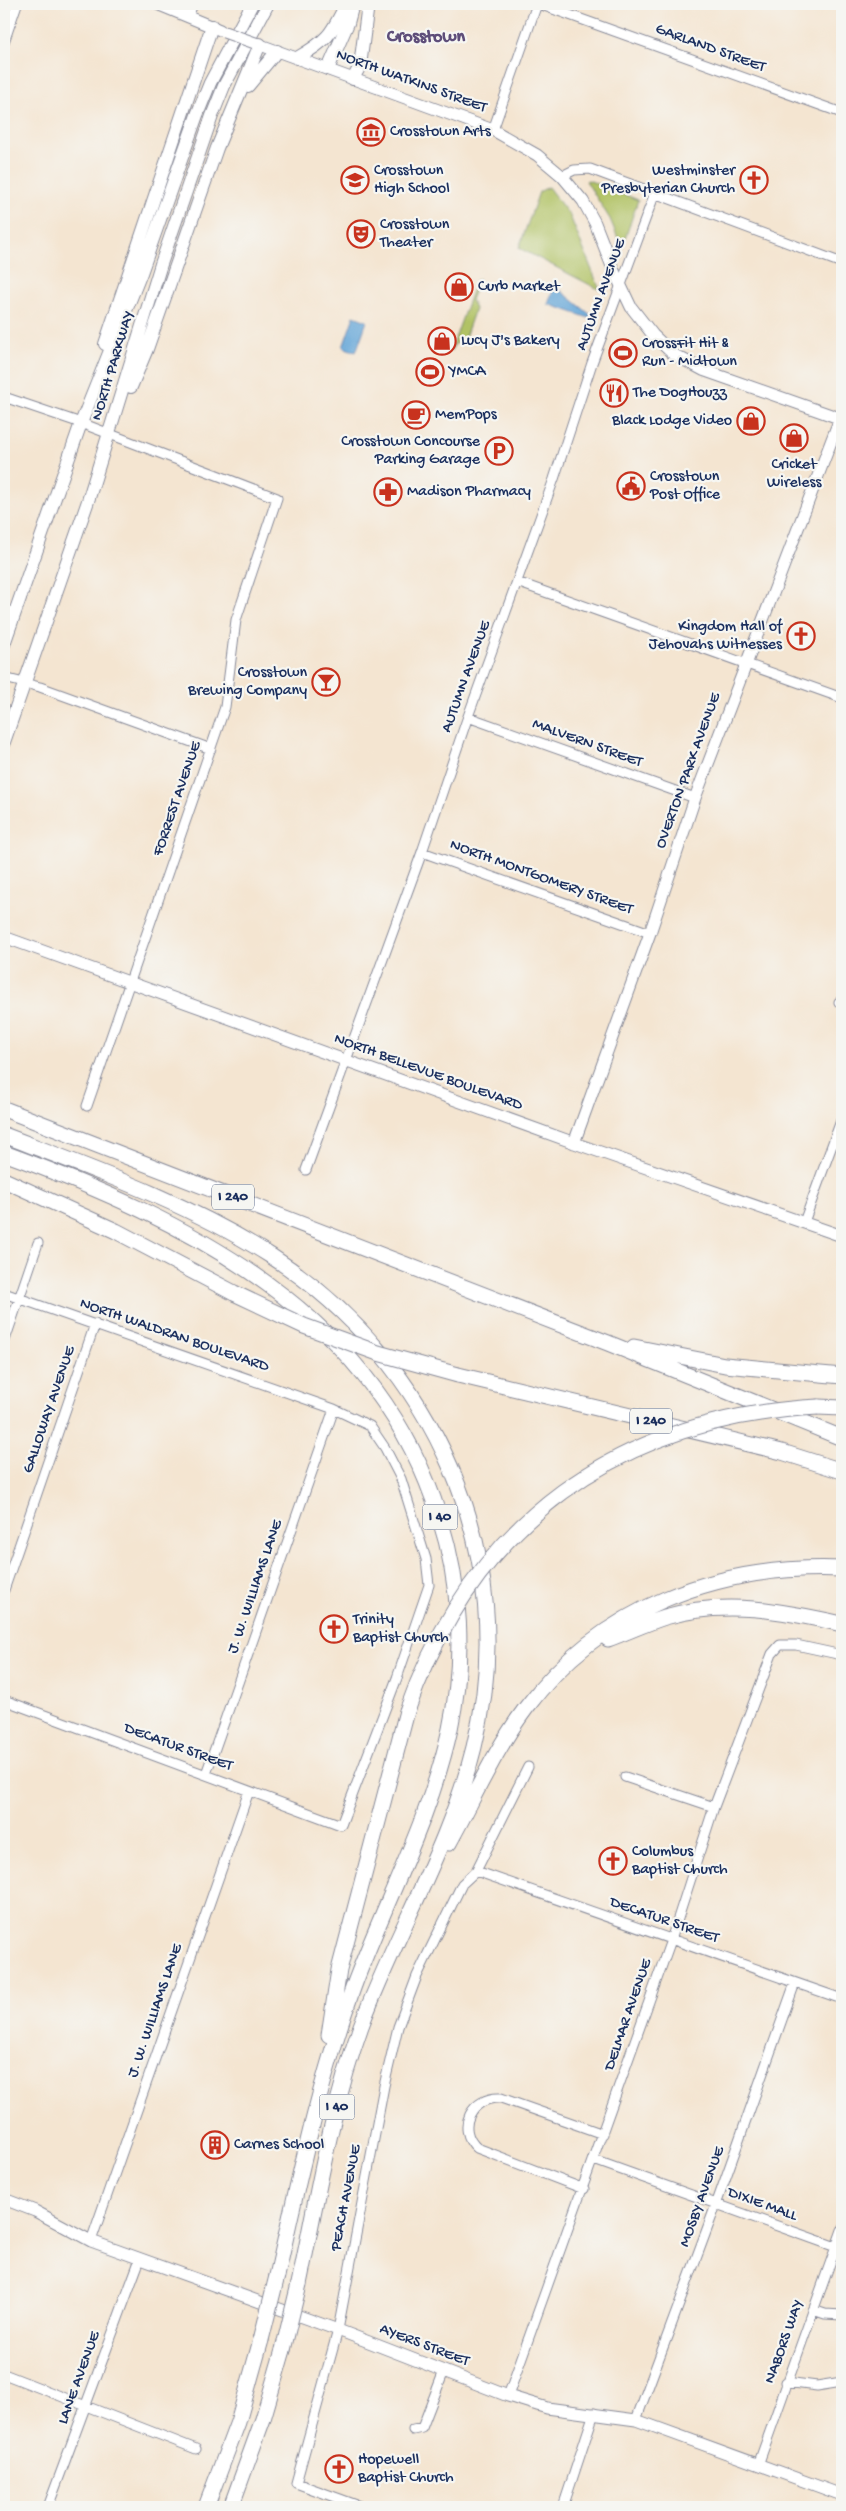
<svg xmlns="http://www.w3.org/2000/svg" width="846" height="2511" font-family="'Gochi Hand',sans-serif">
	<rect width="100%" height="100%" fill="#f6f6f2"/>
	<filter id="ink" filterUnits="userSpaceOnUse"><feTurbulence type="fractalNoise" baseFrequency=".02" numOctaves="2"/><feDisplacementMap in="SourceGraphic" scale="10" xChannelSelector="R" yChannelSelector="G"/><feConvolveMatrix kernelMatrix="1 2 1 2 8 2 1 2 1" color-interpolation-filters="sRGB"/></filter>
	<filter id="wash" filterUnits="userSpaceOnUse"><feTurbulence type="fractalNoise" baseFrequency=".0096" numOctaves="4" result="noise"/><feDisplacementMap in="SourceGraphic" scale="20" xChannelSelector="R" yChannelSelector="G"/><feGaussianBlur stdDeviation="1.12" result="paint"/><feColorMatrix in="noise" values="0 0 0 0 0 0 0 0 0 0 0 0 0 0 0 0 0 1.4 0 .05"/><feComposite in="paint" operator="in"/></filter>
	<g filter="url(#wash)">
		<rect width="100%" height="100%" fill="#f4e5d1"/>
		<!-- green -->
		<path fill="#b1c265" stroke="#667862" d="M588,180L638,200L622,248L610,219L586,181Z
			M548,187L570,216L600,290L519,248L539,192Z
			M476,280H479L471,300L475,309L464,340L455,344L450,352Z"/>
		<!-- water -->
		<path fill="#64a5d7" stroke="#406a9a" d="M555,286L591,315L589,318L548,304Z
			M354,316L367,321L356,352L343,347Z"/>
	</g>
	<g filter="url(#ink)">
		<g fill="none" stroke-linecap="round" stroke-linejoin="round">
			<!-- street casing -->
			<g stroke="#888a98" stroke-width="11">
				<path id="street" d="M539,4L842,113
					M188,17L193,4
					M4,42L17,4
					M493,130L537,4
					M562,176L574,170L590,169L842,263
					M4,397L81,423L277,498L236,620L225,707L87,1106
					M517,582L842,698
					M4,678L40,687L211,749
					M468,717L695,798
					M422,852L650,933
					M839,1002L842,1003
					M306,1170L422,852L466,722L554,479L592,363L655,193
					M804,1222L842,1118
					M4,1293L334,1409L370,1426L385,1448L401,1479L426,1559L429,1585L397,1678L341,1825L4,1700
					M4,1343L38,1243
					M4,1590L95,1324
					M206,1774L334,1409
					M625,1777L714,1807
					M476,1871L842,1999
					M594,2160L836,2247
					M584,2189L477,2148C455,2128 472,2096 501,2098L603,2134
					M91,2241L249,1791
					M813,2310L825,2314L842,2315
					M4,2374L196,2449
					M786,2382L817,2386L842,2382
					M508,2396L671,1940L714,1807L772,1654L780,1645H796L842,1655
					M636,2420L716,2205L795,1983
					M413,2430L422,2428L444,2371
					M758,2465L842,2230
					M48,2507L140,2259
					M362,2507L296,2483L338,2330L384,2086L398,2027L417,1976L462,1884L476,1871L528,1767
					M563,2507L594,2413"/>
			</g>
			<!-- secondary casing -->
			<g stroke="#888a98" stroke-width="13">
				<path id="secondary" d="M157,4L220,30
					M255,43L493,130L537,155L562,176L583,201L595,223L613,269L631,307L653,335L673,354L703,370L842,419
					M4,937L583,1146L842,1236
					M574,1143L650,933L695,798L842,413
					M4,2199L35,2211L91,2241L338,2330L508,2396L547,2408L636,2420L842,2495"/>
			</g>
			<!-- primary casing -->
			<g stroke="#888a98" stroke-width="14">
				<path id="primary" d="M297,58C327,41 331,35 346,4
					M328,69L348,23L353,4
					M353,79L360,66L368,4
					M248,86L277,51
					M105,344L212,26
					M131,387L147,349L217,148L260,44
					M4,644L81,423L141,273L197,115L210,83L252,4
					M4,742L88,501L161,264L212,116L224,86L268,4"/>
			</g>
			<!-- highway casing -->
			<g stroke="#888a98" stroke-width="17">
				<path id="highway" d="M4,1109L608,1343L842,1438
					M4,1135C95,1170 188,1203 271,1256C434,1361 522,1557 474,1747C450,1844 396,1933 361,2026C331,2109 317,2198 299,2284
					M4,1153C189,1221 376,1313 439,1516C461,1584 465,1659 450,1729C430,1820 385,1901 353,1988C319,2082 299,2179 277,2276
					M4,1180L116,1231L234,1293
					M634,1347L725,1365L842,1376
					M458,1375L782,1452L842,1471
					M818,1407L842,1408
					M608,1639C627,1632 646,1623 665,1617C725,1599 783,1611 842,1624
					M449,1843C474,1798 495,1749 526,1708C601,1607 719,1564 842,1569
					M329,2035L339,1970L407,1711
					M206,2507L238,2422L261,2340
					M231,2507L263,2419L283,2350"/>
			</g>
			<!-- street -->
			<use href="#street" stroke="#fff" stroke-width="9"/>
			<!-- secondary -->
			<use href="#secondary" stroke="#fff" stroke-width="11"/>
			<!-- primary -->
			<use href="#primary" stroke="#fff" stroke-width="12"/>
			<!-- highway -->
			<use href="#highway" stroke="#fff" stroke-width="15"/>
			<!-- secondary-bridge casing -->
			<g stroke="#888a98" stroke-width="13" stroke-linecap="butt">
				<path id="secondary-bridge" d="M224,32L255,43"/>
			</g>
			<!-- highway-bridge casing -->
			<g stroke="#888a98" stroke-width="17" stroke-linecap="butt">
				<path id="highway-bridge" d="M234,1293L304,1326L378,1353L458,1375
					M407,1711C474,1521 618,1418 818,1407
					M261,2340L277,2276
					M283,2350L299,2284"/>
			</g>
			<!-- secondary-bridge -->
			<use href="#secondary-bridge" stroke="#fff" stroke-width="11"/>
			<!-- highway-bridge -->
			<use href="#highway-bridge" stroke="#fff" stroke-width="15"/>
		</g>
	</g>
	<!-- icons -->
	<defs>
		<g id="museum-ring" transform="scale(1.4375)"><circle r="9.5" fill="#f6f6f2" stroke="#c8321e" stroke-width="1.5"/><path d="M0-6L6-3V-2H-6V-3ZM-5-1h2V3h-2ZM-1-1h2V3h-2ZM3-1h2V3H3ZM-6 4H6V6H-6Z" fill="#c8321e"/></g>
		<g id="school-ring" transform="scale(1.4375)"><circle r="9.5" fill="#f6f6f2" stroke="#c8321e" stroke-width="1.5"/><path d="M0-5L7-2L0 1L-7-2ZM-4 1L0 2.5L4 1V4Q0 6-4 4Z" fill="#c8321e"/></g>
		<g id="church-ring" transform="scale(1.4375)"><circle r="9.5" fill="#f6f6f2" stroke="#c8321e" stroke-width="1.5"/><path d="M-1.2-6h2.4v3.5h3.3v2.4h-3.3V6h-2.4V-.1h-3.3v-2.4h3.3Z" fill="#c8321e"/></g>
		<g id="theatre-ring" transform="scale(1.4375)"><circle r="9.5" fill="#f6f6f2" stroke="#c8321e" stroke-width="1.5"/><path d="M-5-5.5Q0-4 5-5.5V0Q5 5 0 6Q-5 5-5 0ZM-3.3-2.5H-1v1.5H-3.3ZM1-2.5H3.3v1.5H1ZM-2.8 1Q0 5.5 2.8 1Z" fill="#c8321e"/></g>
		<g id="shop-ring" transform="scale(1.4375)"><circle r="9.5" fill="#f6f6f2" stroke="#c8321e" stroke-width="1.5"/><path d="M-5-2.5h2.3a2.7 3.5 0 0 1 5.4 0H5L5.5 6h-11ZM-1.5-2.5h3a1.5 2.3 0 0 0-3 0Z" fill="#c8321e"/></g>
		<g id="stadium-ring" transform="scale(1.4375)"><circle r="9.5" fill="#f6f6f2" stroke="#c8321e" stroke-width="1.5"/><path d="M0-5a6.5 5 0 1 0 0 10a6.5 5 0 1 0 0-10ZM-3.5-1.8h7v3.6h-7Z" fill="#c8321e"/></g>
		<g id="restaurant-ring" transform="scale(1.4375)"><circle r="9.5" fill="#f6f6f2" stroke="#c8321e" stroke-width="1.5"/><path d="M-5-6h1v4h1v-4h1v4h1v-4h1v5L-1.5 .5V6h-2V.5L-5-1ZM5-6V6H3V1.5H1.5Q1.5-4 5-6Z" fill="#c8321e"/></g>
		<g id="cafe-ring" transform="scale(1.4375)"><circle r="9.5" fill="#f6f6f2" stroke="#c8321e" stroke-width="1.5"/><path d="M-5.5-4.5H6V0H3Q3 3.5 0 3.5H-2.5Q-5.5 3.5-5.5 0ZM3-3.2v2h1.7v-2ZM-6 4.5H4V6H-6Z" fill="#c8321e"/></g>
		<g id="parking-ring" transform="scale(1.4375)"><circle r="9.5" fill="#f6f6f2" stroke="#c8321e" stroke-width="1.5"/><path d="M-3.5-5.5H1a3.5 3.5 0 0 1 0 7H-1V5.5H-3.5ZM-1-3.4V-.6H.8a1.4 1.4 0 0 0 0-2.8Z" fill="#c8321e"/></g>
		<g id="civic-ring" transform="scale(1.4375)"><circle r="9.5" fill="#f6f6f2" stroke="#c8321e" stroke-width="1.5"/><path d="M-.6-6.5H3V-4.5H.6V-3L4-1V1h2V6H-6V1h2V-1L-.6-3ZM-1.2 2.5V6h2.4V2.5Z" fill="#c8321e"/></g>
		<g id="pharmacy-ring" transform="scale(1.4375)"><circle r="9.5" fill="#f6f6f2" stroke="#c8321e" stroke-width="1.5"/><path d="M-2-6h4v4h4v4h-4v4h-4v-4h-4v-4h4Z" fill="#c8321e"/></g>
		<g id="bar-ring" transform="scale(1.4375)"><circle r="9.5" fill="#f6f6f2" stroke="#c8321e" stroke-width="1.5"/><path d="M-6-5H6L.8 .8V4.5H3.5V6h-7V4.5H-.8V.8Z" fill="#c8321e"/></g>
		<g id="building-ring" transform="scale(1.4375)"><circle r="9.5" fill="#f6f6f2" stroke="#c8321e" stroke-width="1.5"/><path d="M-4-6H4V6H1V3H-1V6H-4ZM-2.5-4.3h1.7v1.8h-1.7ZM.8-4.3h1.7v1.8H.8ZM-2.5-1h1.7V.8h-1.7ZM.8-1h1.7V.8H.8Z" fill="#c8321e"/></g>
	</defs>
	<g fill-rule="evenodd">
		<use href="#museum-ring" x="371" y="132"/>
		<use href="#school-ring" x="355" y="180"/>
		<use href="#church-ring" x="754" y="180"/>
		<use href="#theatre-ring" x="361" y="234"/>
		<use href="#shop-ring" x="459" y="287"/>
		<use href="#shop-ring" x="442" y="341"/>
		<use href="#stadium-ring" x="623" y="353"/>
		<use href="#stadium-ring" x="430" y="372"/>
		<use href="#restaurant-ring" x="614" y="393"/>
		<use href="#cafe-ring" x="416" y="415"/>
		<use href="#shop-ring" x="751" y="421"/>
		<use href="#shop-ring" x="794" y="438"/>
		<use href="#parking-ring" x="499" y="451"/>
		<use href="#civic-ring" x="631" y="486"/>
		<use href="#pharmacy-ring" x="388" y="492"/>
		<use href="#church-ring" x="801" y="636"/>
		<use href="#bar-ring" x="326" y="682"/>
		<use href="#church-ring" x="334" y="1629"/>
		<use href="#church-ring" x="613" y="1861"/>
		<use href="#building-ring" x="215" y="2145"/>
		<use href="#church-ring" x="339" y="2469"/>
	</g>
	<g text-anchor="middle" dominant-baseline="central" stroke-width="4.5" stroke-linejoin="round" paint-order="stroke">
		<!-- shield labels -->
		<g fill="#f6f6f2" stroke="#5d6b8a" stroke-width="1">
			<rect x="212" y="1184.5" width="42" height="25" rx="4"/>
			<rect x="630" y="1408.5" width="42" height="25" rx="4"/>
			<rect x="422.5" y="1504.5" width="35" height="25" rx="4"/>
			<rect x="319.5" y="2094.5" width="35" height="25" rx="4"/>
		</g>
		<g font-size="15" font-weight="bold" fill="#1b2f5e">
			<text x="233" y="1197">I 240</text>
			<text x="651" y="1421">I 240</text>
			<text x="440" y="1517">I 40</text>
			<text x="337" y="2107">I 40</text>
		</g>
		<!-- street labels -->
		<g font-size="16" fill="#1b2f5e" stroke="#f6f6f2">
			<text transform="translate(710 49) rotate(20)">GARLAND STREET</text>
			<text transform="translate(411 82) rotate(20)">NORTH WATKINS STREET</text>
			<text transform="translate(602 295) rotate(-70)">AUTUMN AVENUE</text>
			<text transform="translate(114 366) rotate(-73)">NORTH PARKWAY</text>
			<text transform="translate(467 677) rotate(-70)">AUTUMN AVENUE</text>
			<text transform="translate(587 744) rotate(20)">MALVERN STREET</text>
			<text transform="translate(689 771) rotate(-70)">OVERTON PARK AVENUE</text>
			<text transform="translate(178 799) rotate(-71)">FORREST AVENUE</text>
			<text transform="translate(541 878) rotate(20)">NORTH MONTGOMERY STREET</text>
			<text transform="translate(428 1073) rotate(20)">NORTH BELLEVUE BOULEVARD</text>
			<text transform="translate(174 1336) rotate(19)">NORTH WALDRAN BOULEVARD</text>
			<text transform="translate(50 1410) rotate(-71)">GALLOWAY AVENUE</text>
			<text transform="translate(256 1587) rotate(-71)">J. W. WILLIAMS LANE</text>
			<text transform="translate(178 1748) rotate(20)">DECATUR STREET</text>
			<text transform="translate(664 1921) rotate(19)">DECATUR STREET</text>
			<text transform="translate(156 2011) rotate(-71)">J. W. WILLIAMS LANE</text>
			<text transform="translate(629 2015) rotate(-71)">DELMAR AVENUE</text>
			<text transform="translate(703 2197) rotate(-70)">MOSBY AVENUE</text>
			<text transform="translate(347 2198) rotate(-79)">PEACH AVENUE</text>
			<text transform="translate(762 2205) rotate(20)">DIXIE MALL</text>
			<text transform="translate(785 2342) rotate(-70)">NABORS WAY</text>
			<text transform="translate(424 2346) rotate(21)">AYERS STREET</text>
			<text transform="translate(80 2378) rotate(-70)">LANE AVENUE</text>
		</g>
		<!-- poi labels -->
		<g font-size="16" fill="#1b2f5e" stroke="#f6f6f2" text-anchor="start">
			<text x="390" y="132">Crosstown Arts</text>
			<text x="374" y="171">Crosstown<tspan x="374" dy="18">High School</tspan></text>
			<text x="735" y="171" text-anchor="end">Westminster<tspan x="735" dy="18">Presbyterian Church</tspan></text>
			<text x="380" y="225">Crosstown<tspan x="380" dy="18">Theater</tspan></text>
			<text x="478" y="287">Curb Market</text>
			<text x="461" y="341">Lucy J's Bakery</text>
			<text x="642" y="344">CrossFit Hit &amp;<tspan x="642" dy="18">Run - Midtown</tspan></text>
			<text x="449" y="372">YMCA</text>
			<text x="633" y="393">The DogHouzz</text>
			<text x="435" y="415">MemPops</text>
			<text x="732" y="421" text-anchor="end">Black Lodge Video</text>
			<text x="480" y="442" text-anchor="end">Crosstown Concourse<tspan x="480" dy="18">Parking Garage</tspan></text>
			<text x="794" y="465" text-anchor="middle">Cricket<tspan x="794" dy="18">Wireless</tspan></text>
			<text x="650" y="477">Crosstown<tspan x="650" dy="18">Post Office</tspan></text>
			<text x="407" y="492">Madison Pharmacy</text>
			<text x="782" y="627" text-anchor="end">Kingdom Hall of<tspan x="782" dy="18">Jehovahs Witnesses</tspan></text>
			<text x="307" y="673" text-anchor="end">Crosstown<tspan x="307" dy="18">Brewing Company</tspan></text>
			<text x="353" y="1620">Trinity<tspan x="353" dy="18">Baptist Church</tspan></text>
			<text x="632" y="1852">Columbus<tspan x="632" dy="18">Baptist Church</tspan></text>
			<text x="234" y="2145">Carnes School</text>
			<text x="358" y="2460">Hopewell<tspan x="358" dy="18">Baptist Church</tspan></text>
		</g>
		<!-- neighbourhood labels -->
		<g font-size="18" font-weight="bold" fill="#5e4e7a" stroke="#f6f6f2">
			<text x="426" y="37">Crosstown</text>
		</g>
	</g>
	<!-- margin -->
	<rect width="846" height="2511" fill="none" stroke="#f6f6f2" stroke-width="20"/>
</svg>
